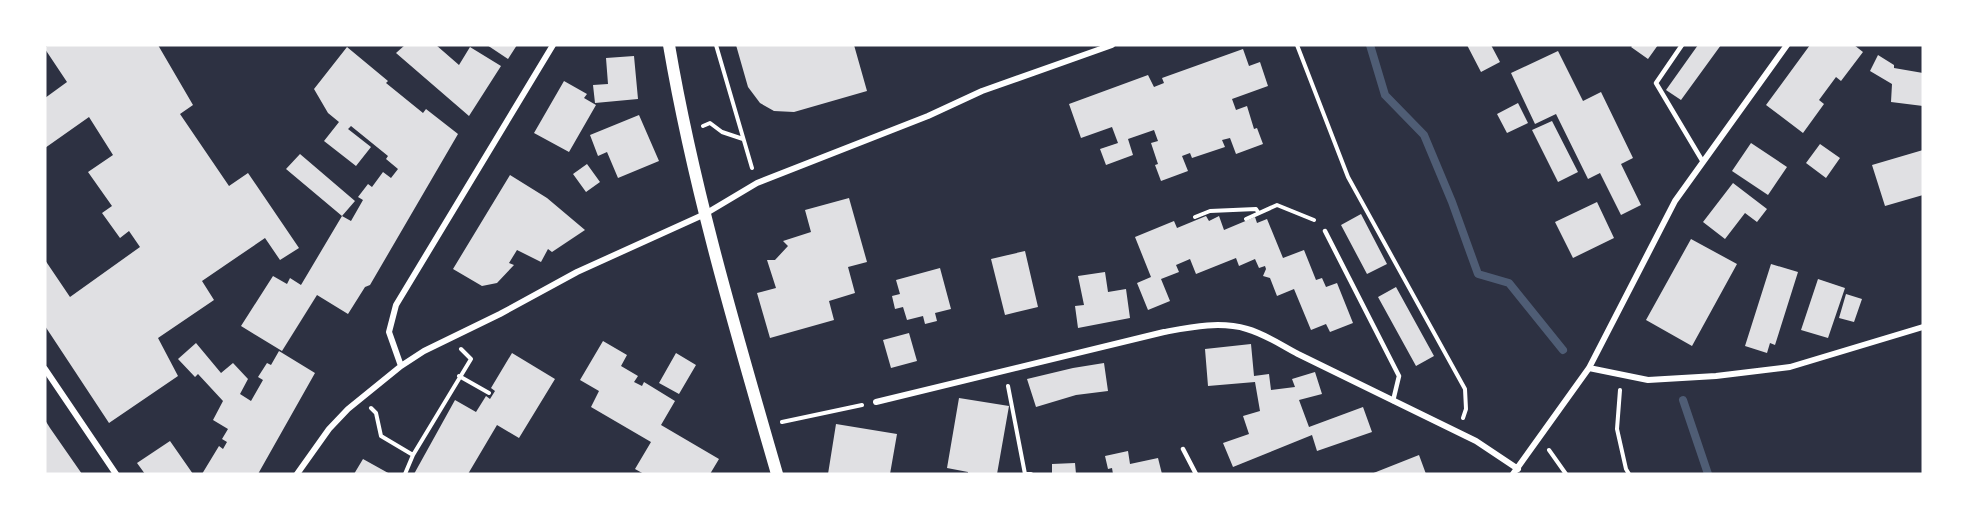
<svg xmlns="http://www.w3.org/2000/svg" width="1968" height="519" font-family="'Source Serif 4',serif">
	<rect width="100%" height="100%" fill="#2d3142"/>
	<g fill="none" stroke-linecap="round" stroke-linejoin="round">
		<!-- stream -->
		<path stroke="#4f5d75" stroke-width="8" d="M1370,45L1385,95L1424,135L1452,202L1478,274L1509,283L1563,350
			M1683,400L1708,474"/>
	</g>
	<!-- building -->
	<path fill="#e0e0e3" d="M47,45H158L193,105L180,114L229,186L248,173L299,248L280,260L265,238L202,281L214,300L158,338L178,376L109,423L45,326V260L70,297L140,247L129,231L120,238L102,213L112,206L88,172L113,155L89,117L45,148V98L67,82L45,49Z
		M405,45H436L459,65L470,47L501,66L469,116L396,53Z
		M487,45H517L508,59Z
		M736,45H854L867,91L794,112L774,111L760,103L748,87Z
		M1467,45H1491L1500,62L1481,72Z
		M1633,45H1658L1648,59L1631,47Z
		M1698,45H1721L1681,100L1666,90Z
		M1810,45H1854L1863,52L1841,81L1836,77L1819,100L1824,104L1803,133L1766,105Z
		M347,47L388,81L386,83L423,113L426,109L458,134L370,285L365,287L348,314L317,295L282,351L241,326L273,276L287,284L290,278L301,285L342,216L286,169L300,154L355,201L342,216L351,221L363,200L358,197L368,184L372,187L383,172L391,178L398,169L386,159L388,156L351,126L348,129L371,147L356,166L324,141L339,122L328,113L314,89Z
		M1243,49L1249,66L1260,62L1268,86L1232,99L1236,110L1247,106L1254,129L1257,128L1263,144L1236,154L1230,138L1222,140L1225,147L1192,158L1190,153L1182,156L1188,171L1161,181L1155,165L1158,164L1151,143L1158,141L1154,130L1128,139L1133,155L1106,165L1100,149L1118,143L1112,127L1081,138L1069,104L1148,75L1154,87L1164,83L1162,78Z
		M1558,51L1583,101L1601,92L1633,158L1621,164L1641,205L1621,215L1600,173L1588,179L1556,114L1535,124L1511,73Z
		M1878,55L1894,65V68L1923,73V106L1891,102L1892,84L1870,71Z
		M634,56L638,99L595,103L593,85L608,84L606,58Z
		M564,81L587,94L584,98L596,105L569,152L534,133Z
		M1518,103L1528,123L1507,133L1497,114Z
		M639,115L659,161L618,178L607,152L598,156L590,135Z
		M1552,121L1578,172L1558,182L1532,130Z
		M1751,143L1787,167L1768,195L1732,171Z
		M1820,144L1840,158L1826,178L1806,163Z
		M1923,150V195L1885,206L1872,165Z
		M587,164L600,182L586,192L573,174Z
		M510,175L547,198L585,230L552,252L548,249L541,262L517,250L509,263L514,265L497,283L482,286L453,269Z
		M1733,183L1767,209L1757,222L1745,213L1725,239L1703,222Z
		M849,198L867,262L848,267L855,293L829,301L834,320L770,338L757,293L776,288L767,260H775L788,246L783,241L811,232L805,210Z
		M1597,202L1614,238L1573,258L1555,222Z
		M1361,214L1387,264L1367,274L1341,225Z
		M1206,216L1209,221L1219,216L1224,230L1255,217L1257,223L1267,219L1283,258L1304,250L1316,280L1322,278L1326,287L1337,283L1353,323L1330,332L1326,324L1311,330L1294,289L1277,296L1270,278L1263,276L1266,269L1265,266L1259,268L1255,259L1239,266L1236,258L1196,274L1190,259L1176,265L1179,272L1161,279L1170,301L1148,310L1137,283L1151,277L1135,237L1174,221L1177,228Z
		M1691,239L1737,264L1692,346L1646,320Z
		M1025,251L1038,307L1005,315L991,259Z
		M1771,264L1798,272L1775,345L1770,343L1767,353L1745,346Z
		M940,268L951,309L935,313L937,321L925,324L923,316L907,320L903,307L895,309L892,296L900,294L896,280Z
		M1105,272L1108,292L1126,289L1130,318L1078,328L1075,306L1084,305L1078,276Z
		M1818,279L1845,288L1828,338L1801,330Z
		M1396,287L1434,356L1416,366L1378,297Z
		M1846,294L1862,299L1854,322L1839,318Z
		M909,333L917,361L891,368L883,340Z
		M603,341L627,355L621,366L638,376L634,382L642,386L644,382L675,401L661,425L719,459L710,474H644L635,469L651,442L591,407L599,391L580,380Z
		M196,343L221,373L233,363L248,379L240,394L251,401L263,380L258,377L267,363L271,365L279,351L315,373L258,474H202L219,446L223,449L227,442L222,439L228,429L213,420L223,401L198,374L195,377L178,359Z
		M1251,344L1254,376L1269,374L1271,390L1295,387L1292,379L1315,372L1322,394L1299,400L1309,427L1363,407L1372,432L1317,451L1312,435L1233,467L1223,443L1249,434L1243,416L1260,411L1255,382L1208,386L1205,349Z
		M512,353L555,379L519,438L497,425L468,474H414L455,400L476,412L486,396L490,399L495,391L491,388Z
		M676,353L696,365L679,394L659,383Z
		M1104,363L1108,391L1076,395L1036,407L1027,379L1073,368Z
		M959,398L1009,406L997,474H968V472L947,468Z
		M45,420L50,428L82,474H45Z
		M836,424L897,434L890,474H828Z
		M170,441L193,474H145L137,463Z
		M1128,451L1130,464L1158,458L1162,474H1113L1112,468L1108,469L1105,456Z
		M1419,455L1426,474H1371Z
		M363,459L390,474H354Z
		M1075,463L1076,474H1052V464Z"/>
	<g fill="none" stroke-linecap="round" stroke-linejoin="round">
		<!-- path -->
		<path stroke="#fff" stroke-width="4" d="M716,45L752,168
			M1297,45L1348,177L1465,389L1466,409L1463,418
			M703,126L710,123L722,132L743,139
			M1195,217L1210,211L1256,209L1258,212
			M1246,219L1277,205L1314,220
			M459,376L489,393
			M1008,386L1025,474H1031
			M1620,390L1617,429L1626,469L1629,474
			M371,408L376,413L381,436L413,455L471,359L461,349
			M782,422L862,405
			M1549,450L1566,474
			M405,474L413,455"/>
		<!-- service -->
		<path stroke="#fff" stroke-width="4.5" d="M1682,45L1656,83L1703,162
			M1325,231L1399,376L1393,401
			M1183,449L1196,474"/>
		<!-- minor -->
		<path stroke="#fff" stroke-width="6" d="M401,366L389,332L396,305L553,45
			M1589,368L1648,380L1716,376L1790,367L1923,327
			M45,369L116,474
			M876,402L1164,332C1191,327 1220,321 1247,329C1265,334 1281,345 1298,354L1476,441L1518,469
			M297,474L329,429L348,409L401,366L424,351L500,314L577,272L705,214L757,183L928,116L982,91L1112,45
			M1513,474L1589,368L1675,201L1787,45"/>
		<!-- secondary -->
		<path stroke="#fff" stroke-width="12" d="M669,45C694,191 736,332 777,474"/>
	</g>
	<!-- border -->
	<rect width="1968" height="519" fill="none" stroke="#ffffff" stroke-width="93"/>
</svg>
